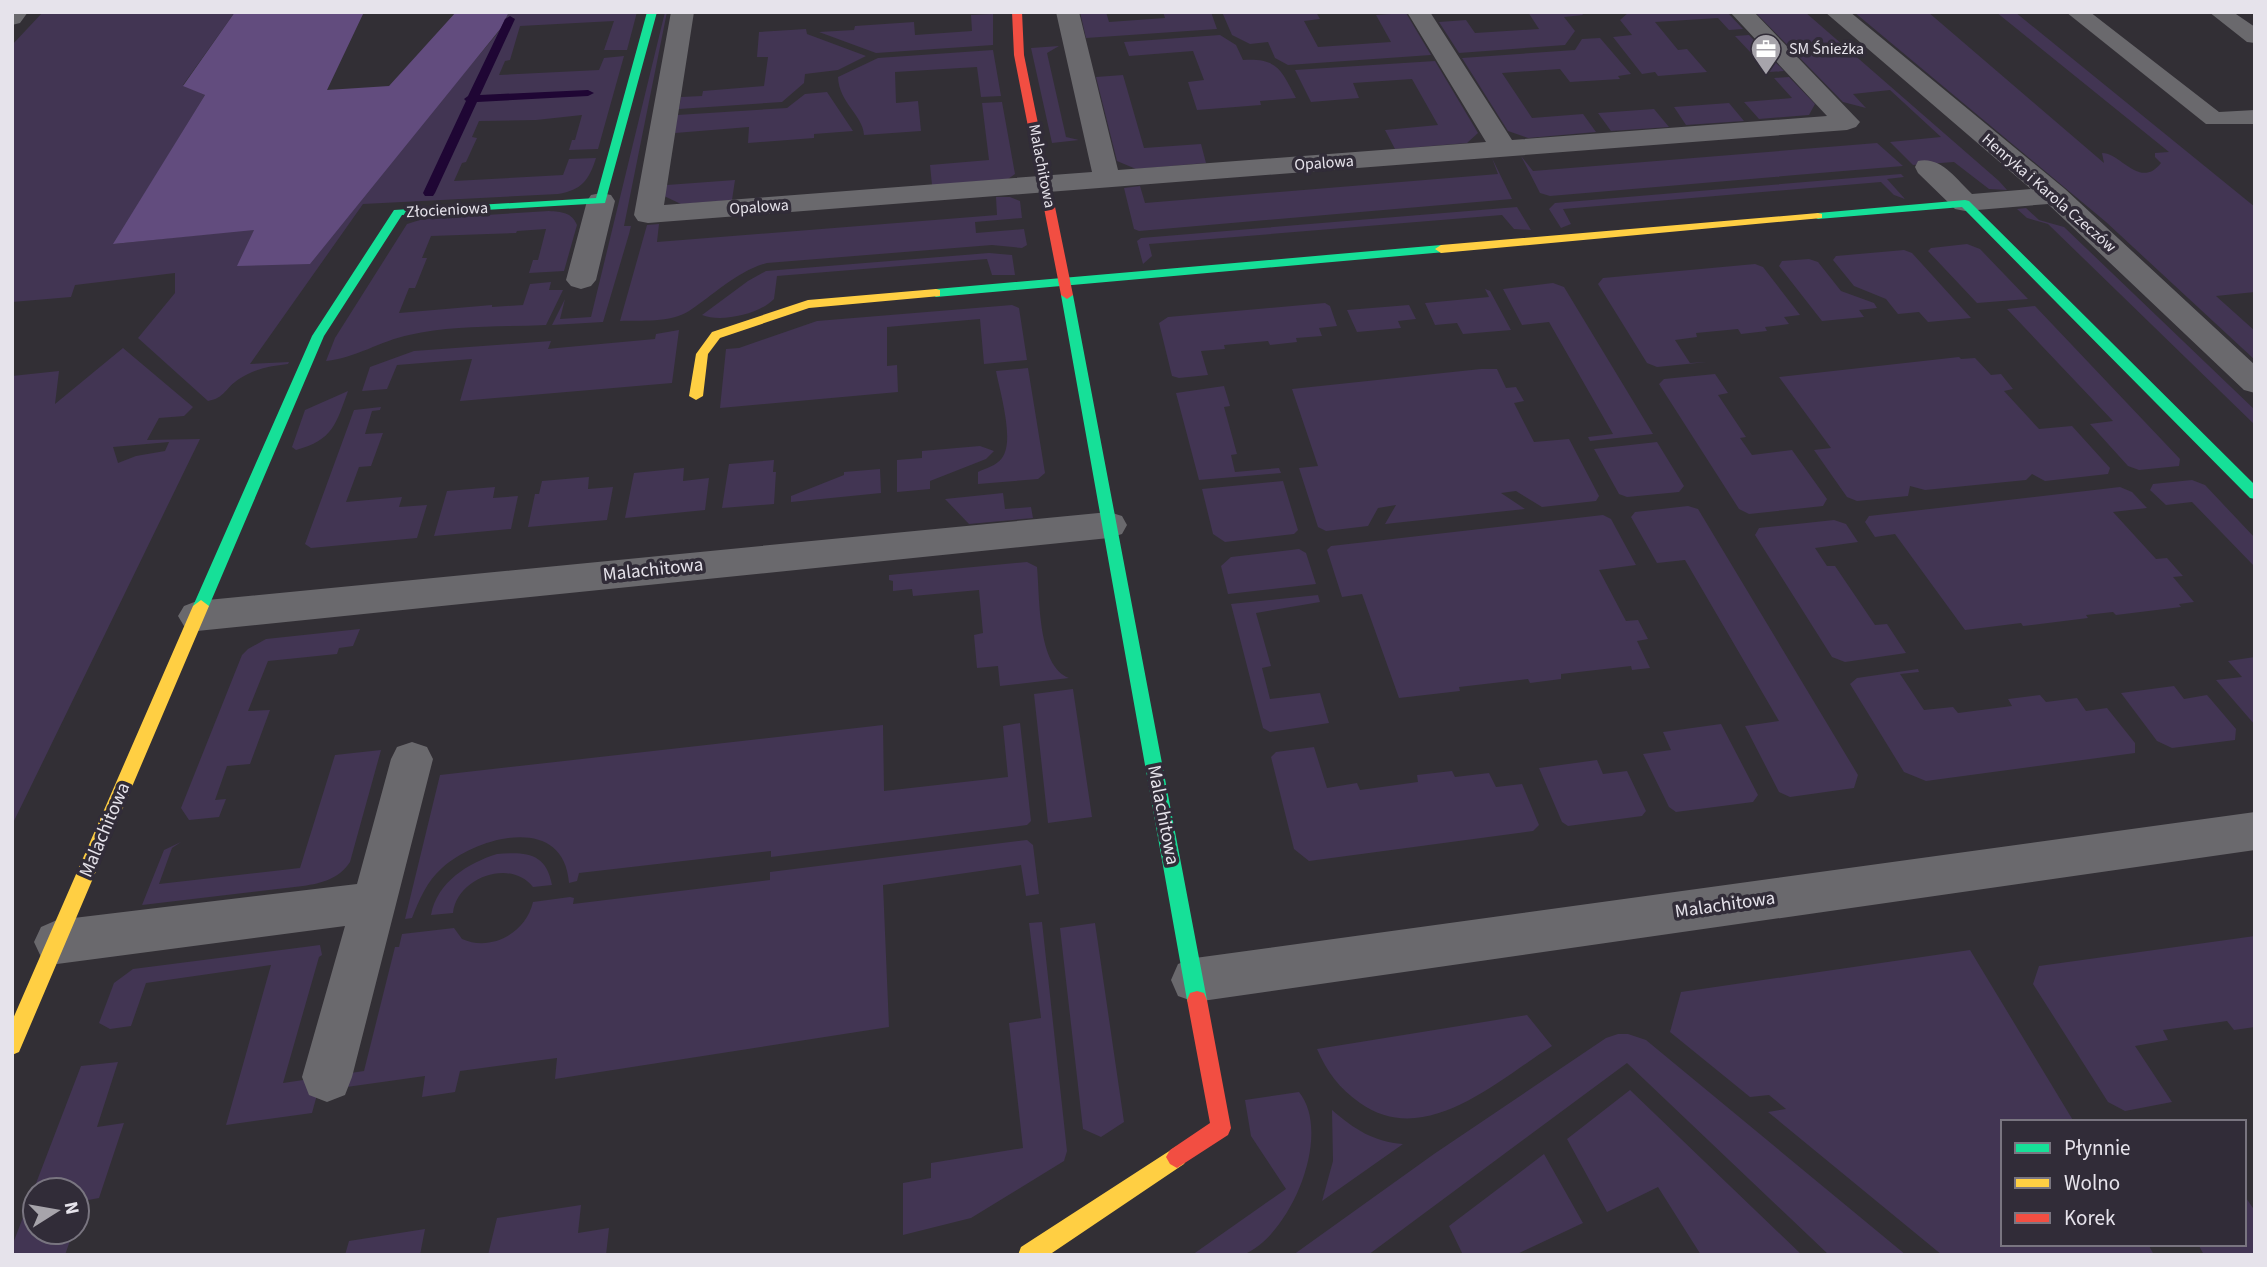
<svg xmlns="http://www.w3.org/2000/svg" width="2267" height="1267" font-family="'Source Sans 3',sans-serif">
	<rect width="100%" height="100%" fill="#322f35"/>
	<!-- green -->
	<path fill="#423553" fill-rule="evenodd" d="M43,12H235L183,85L205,95L114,244L255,229L238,266L429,115L501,29L509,12H637L627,50H604L614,21L520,26L510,60L505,61L499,75L599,70L604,58L624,56L598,149L569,150L572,140H575L582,115L536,120L479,121L472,137L477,138L466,162L462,163L454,181L563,175L569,159L596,158C589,180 582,190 558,194L363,204L250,364L289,362L288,364C270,366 254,369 239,379C225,388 225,398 208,401L138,338L175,293V273L75,285L71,297L12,302V45Z
		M665,12H667L624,226H631L629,234L603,322L552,325L565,299L560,319L591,317Z
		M1080,12H1106L1109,22L1165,18L1163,12H1211L1217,29L1086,38Z
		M1222,12H1316L1320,19L1304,21L1318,47L1391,42L1376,15L1406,13L1431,55L1288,65L1275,58L1268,42L1250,44L1232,35Z
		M1528,12H1581L1583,15L1564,17L1575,31L1565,45L1459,53L1439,22L1466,20L1475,33L1539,29Z
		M1629,12H1727L1743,29L1729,30L1718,18L1655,22L1678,50L1687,49L1707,72L1658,76L1655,72L1642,74L1613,37L1632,35L1620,20Z
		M1755,12H1805L1999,181L2007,190L1989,189L1954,162L1913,165L1890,142L1941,137L1890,90L1853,94L1866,108L1843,102Z
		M1854,12H1928L2104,163L2102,153C2121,153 2140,190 2161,163L2155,157V153L2169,152L1996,12H2015L2255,207V292L2216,296L2255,331V360L2106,222Z
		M993,14V45L876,53L819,32L854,30L855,26L914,22L915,35L972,31L971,15Z
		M806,29L807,34L866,56L838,70L805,74L804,83L782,102L679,109L681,97L702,96L703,91L764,86L768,57H757L759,32Z
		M1220,35L1236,45L1243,60C1278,58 1281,70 1296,98L1260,101L1261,105L1197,110L1188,82L1204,80L1193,51L1129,56L1124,42Z
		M1749,35L1784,71L1769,72L1735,36Z
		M1600,38L1631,74L1618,76L1620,79L1570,82L1560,69L1502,73L1532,118L1583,114L1596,132L1528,138L1508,131L1462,58L1575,50L1582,39Z
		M1059,46L1047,53L1066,137L1079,140L1052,143L1031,48Z
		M993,50L1001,96L981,97L977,67L895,72L896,103L918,101L921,131L864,135C863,115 839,103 838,77L878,58Z
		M1435,61L1478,133L1467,143L1395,149L1385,130L1438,125L1412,79L1353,83L1359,98L1311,102L1295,70Z
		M1123,75L1144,148L1201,144L1206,163L1136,169L1117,161L1096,77Z
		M1789,77L1815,104L1809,115L1759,119L1744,102L1792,98L1774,78Z
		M827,92L853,131L814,134V138L748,143L749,127L675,133L677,115L787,108L805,94Z
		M1002,102L1015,174L1008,179L932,185L930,165L989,160L982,103Z
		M1729,103L1744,121L1686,125L1674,107Z
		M1654,109L1669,127L1611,131L1598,113Z
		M1877,143L1903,166L1550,196L1540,193L1521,156L1533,171Z
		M1492,158L1512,199L1139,231L1134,229L1124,188L1140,186L1145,203L1498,174Z
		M1901,174L1904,177L1887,179L1905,199L1894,195L1881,182L1563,209L1571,224L1561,228L1549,209L1555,203Z
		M735,180L732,200L681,204L664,196L667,185Z
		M996,197H1010L1020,201L1022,218L975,222L976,233L1024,229L1027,245L1022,248L992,245L767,263C737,271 714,295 689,311C671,323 640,320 620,321L647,225L659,224L657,242L997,215Z
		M1517,207L1531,230L1514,229L1502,215L1149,244L1152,256L1143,264L1137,241L1141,238Z
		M2026,208L2039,220L2064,227L2255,410V425L2048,224L2027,218L2017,209Z
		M549,211C561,212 572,212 577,225L564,271L529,273L533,260H538L546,229L517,231L516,233L431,236L422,258H427L415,288H409L399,313L492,305V307L523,305L530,284L551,282L549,290H563L546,325C502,327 453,325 409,335C380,341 356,358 326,361L335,338L407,224L423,219Z
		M1967,244L1980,249L2028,299L1977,303L1928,251L1931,248Z
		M1904,250L1912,253L1971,318L1928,322L1919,312L1898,314L1886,299L1854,286L1833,260L1836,256Z
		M989,253L1012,255L1015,275H992L987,259L777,276L774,299C760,314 721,323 702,315L748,281L766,271Z
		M1809,259L1818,262L1841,291L1874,303L1877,308L1859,310L1864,317L1822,321L1779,266L1782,261Z
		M1755,264L1763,267L1800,315L1784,317L1789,324L1765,327L1767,331L1741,334L1738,329L1696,333L1697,337L1675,340L1690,363L1707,362L1657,367L1647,363L1598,284L1603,278Z
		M1553,283L1564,287L1653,434L1590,441L1588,437L1613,434L1549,322L1522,325L1503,289Z
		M1485,289L1490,291L1511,330L1463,334L1457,323L1435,325L1425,303L1489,297Z
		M1325,303L1330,306L1337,326L1319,328L1322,336L1296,338L1297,342L1270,345L1268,341L1224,345L1225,349L1201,351L1208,375L1179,378L1172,376L1159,323L1168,317Z
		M1012,305L1019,308L1027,360L984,364L980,319L887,327V366L897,365L898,392L720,408L726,349L739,348L817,321Z
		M1409,305L1416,319L1398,321L1401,328L1357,332L1347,310Z
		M2035,306L2180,459L2179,466L2139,470L2128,466L2090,424L2113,421L2007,309Z
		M679,330L672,383L460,401L472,359L397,365L387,389L362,391L370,367L414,351L551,341L548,349L557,348L655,339L656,334Z
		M123,348L193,407L184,416L159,418L147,440L200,439L12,825V376L59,371L55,404ZM169,442L165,451L136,456L118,463L113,447Z
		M1959,357L1961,359L1975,358L1991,375L2001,374L2013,389L2004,391L2039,429L2072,426L2110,468L2108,474L2045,481L2032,474L2026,480L1925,490L1910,486L1908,496L1857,501L1847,497L1814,450L1831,448L1779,377Z
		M1028,368L1045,473L1038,479L978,484V472C986,468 996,466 1002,458C1015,441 1000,392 996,371Z
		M1481,369H1497L1506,388L1516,387L1524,401L1514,403L1534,442L1569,439L1599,496L1596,501L1542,507L1516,491L1501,493L1525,509L1385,524L1396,505L1378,508L1368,526L1326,531L1318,527L1299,468L1318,466L1292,389Z
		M1715,374L1728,393L1718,395L1746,437L1740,438L1752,455L1792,450L1827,499L1823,506L1749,514L1739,509L1659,384L1664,379Z
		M1224,386L1230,406L1224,407L1237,454L1231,455L1235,472L1279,468L1281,473L1199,480L1176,393Z
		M348,391C336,424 333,440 296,450L292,447L305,410Z
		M381,407L380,410L372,411L365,434L383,433L371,466L359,467L346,502L402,497L399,507L427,505L417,538L311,548L305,544L354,410Z
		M1657,442L1684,486L1679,492L1627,497L1619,494L1594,449Z
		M980,446L994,451L986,459L930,481V489L897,492V460L922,458V451Z
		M774,460L773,472H776L774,504L722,508L729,464Z
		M684,468L683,481L709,478L705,510L625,518L634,473Z
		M880,469L881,493L791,502V496L844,475V472Z
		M589,477L588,489L613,487L607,520L528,527L535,494H539L542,481Z
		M2192,480L2205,485L2255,538V567L2192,502L2166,505L2150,490L2153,484Z
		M1283,481L1298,530L1294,534L1225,542L1213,534L1202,489Z
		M495,487L493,498L518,496L511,529L434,536L447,491Z
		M2120,487L2132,492L2147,508L2113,512L2156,559L2167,558L2183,576L2173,577L2194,602L2179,604L2181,607L2116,615L2113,612L2086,615L2088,618L2023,626L2021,623L1965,630L1895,534L1875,537L1865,522L1869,516Z
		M1003,493L1005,509L1031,507L1033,518L969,524L945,499Z
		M1688,506L1698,509L1858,775L1854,788L1790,797L1779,792L1745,726L1779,721L1685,560L1657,563L1631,517L1635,512Z
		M1603,515L1611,519L1636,565L1599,570L1626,621L1638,620L1648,639L1637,641L1650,668L1632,670L1631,666L1561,674V679L1530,683L1528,679L1459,687L1460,691L1399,698L1362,594L1342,597L1327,550L1331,546Z
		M1834,520L1846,524L1858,542L1815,548L1827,566H1835L1875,625L1887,624L1906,653L1845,662L1832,657L1755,535L1759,528Z
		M1299,549L1306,553L1316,584L1228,594L1221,566L1231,557Z
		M1027,562L1037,567C1040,597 1037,666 1069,678L1000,686L998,666L977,668L974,635L983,633L979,590L913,596L912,589L893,591V581L889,580V575Z
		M1318,595L1320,602L1256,613L1271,666L1262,668L1270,699L1320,693L1329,723L1270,732L1263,728L1231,604Z
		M360,629L353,646L339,648L337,654L268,661L248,711L270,710L250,764L227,766L215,800L226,799L219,817L189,820L181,808L242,655L248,649L266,639Z
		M2255,657V725L2216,680L2242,677L2228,661Z
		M1918,669L1919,672L1900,674L1924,710L1953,707L1958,713L2012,706L2008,699L2040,695L2046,702L2077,698L2086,711L2107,708L2135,743V753L1926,781L1904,772L1850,684L1857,678Z
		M2174,686L2184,699L2207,695L2236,729L2235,740L2172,748L2157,741L2121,693Z
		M1073,689L1092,817L1048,823L1034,694Z
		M1020,723L1031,821L1027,825L771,857V851L579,873L577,881L569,883C564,813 478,836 442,868C427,881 419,900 412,918L405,919L440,775L883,725L884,791L1008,777L1003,726Z
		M1721,724L1758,795L1753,802L1676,812L1669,807L1643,754L1671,750L1663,732Z
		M1314,747L1327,788L1357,783L1360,790L1418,782L1417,775L1452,771L1455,777L1489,773L1496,787L1522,784L1539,825L1533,831L1309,861L1294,849L1271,757L1276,752Z
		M381,750L350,862C339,879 322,883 303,886L142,905L164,850L181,842L172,848L159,884L300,868L335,755Z
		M1597,760L1603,774L1627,771L1646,811L1642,816L1568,826L1562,822L1539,768Z
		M1027,840L1033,845L1039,894L1026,896L1021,865L883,885L889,1027L555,1079L557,1058L460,1071L455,1092L422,1097L425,1076L318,1091L312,1113L226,1125L271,965L146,983L131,1026L110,1029L99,1023L114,983L133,969L320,945L322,955L319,957L283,1083L364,1071L395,947H399L402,934L454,928L462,939C491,952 526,933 533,902L570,897L574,898L573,904L770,880V872Z
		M497,854C525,852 546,852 552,885L533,887C510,858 457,878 453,913L431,915C437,882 468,863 497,854Z
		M1042,922L1067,1151L1064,1161L971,1218L903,1235V1183L931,1178V1163L1023,1148L1009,1023L1041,1018L1029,923Z
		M1095,923L1124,1122L1101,1137L1083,1129L1060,928Z
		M2255,936V1027L2234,1030L2227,1021L2163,1030L2168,1040L2135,1046L2172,1102L2125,1111L2108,1102L2033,984L2039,966Z
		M1970,950L2074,1122H2003V1244H2148L2154,1255H1942L1768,1112L1786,1109L1769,1095L1750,1097L1670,1032L1681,992Z
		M1527,1015L1552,1046C1497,1081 1425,1149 1360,1103C1339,1088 1327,1072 1317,1049Z
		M1618,1034H1628L1646,1040L1906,1255H1829L1627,1063L1368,1255H1293L1434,1154L1606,1038Z
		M118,1062L97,1127L124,1123L99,1198L83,1201L77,1219V1190H35V1232H73L65,1255H12V1246L81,1066Z
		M1630,1090L1802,1255H1701L1658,1187L1607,1212L1567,1139Z
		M1299,1092C1333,1134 1291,1234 1245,1254C1234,1258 1205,1255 1192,1255L1286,1189L1251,1136L1245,1100Z
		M1332,1110C1354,1129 1374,1142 1403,1144L1322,1201L1333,1161Z
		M1544,1154L1583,1223L1515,1255H1463L1449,1226Z
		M2244,1195L2255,1211V1255H2204L2198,1244H2244Z
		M581,1205L578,1233L609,1228L606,1255H488L497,1218Z
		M425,1229L420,1255H345L349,1241Z"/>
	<!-- forest -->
	<path fill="#624c7e" d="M235,12H364L327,90L389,86L456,12H509L501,28L310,264L237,266L254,230L113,244L205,95L183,86Z"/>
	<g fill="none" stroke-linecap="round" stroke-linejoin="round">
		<!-- stream -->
		<path fill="#1f0634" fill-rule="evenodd" d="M510,16L515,19L480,95L588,90L594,93L588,96L477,102L435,193L433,196H425L423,193L466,101L464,99L468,96L505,19Z"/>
		<!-- lane -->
		<path fill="#6a696d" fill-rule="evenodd" d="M2066,12H2090L2219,112L2255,110V124H2206Z
			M2209,12H2233L2255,27V43L2247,42Z"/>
		<!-- street -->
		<path fill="#6a696d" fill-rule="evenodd" d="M12,12H28L20,23L12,25Z
			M671,12H694L664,205L1092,172L1056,12H1079L1118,170L1486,142L1407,12H1430L1512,140L1827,116L1730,12H1754L1860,122L1856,127L1847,130L648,223L638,221L634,215Z
			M1825,12H1850L2065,189L2255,365V393L2244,390L2048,204L1965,211L1955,209L1918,173L1915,167L1918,161C1941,156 1956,179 1972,194L2031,189Z
			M601,193L611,195L615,201L596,280L591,286L581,289L571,286L566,280L587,201L591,195Z
			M1109,512L1122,516L1127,525L1122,534L1109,538L197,631L184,626L178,616L184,606L197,601Z
			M412,742L427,747L433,759L352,1077L345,1095L327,1102L309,1095L302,1077L345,926L57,964L41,957L34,942L41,927L57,920L357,884L391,759L397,747Z
			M2255,812V850L1195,1002L1178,996L1171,980L1178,964L1195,958Z"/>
		<!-- fast -->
		<path fill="#16e098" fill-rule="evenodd" d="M647,12H657L605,203L402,215L324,336L209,606L201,612L196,610L193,606L312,336L394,210L596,198Z
			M1965,200L1969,201L2255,485V499L2250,498L1962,207L1818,219L1812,216L1818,213Z
			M1441,245L1447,249L1445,252L936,297L930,293L936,289Z
			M1067,291L1073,295L1207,1000L1204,1007L1197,1009L1190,1007L1187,1000L1061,295Z"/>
		<!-- slow -->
		<path fill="#ffcf43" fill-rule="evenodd" d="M1818,213L1822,214V218L1441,253L1435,249L1441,245Z
			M936,289L940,290V296L809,308L720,338L708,354L703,396L696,400L689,396L696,354L712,332L808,300Z
			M201,600L209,606L19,1052L12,1055V1021L193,606Z
			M1177,1146L1184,1150L1188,1157L1184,1164L1049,1255H1018L1021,1247Z"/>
		<!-- jam -->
		<path fill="#f24e42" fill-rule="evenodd" d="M1012,12H1022L1024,55L1073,295L1067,299L1061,295L1014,55Z
			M1197,991L1204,993L1207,1000L1231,1128L1228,1135L1177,1168L1170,1164L1166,1157L1170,1150L1210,1123L1187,1000L1190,993Z"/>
	</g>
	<!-- icons -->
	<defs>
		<g id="office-pin" transform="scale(1.575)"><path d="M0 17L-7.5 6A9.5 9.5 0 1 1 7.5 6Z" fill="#a7a4ab" stroke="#312c38"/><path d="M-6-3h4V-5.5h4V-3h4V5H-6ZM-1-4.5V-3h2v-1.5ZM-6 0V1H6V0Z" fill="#fff"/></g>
	</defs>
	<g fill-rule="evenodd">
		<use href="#office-pin" x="1766" y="49"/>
	</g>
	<g text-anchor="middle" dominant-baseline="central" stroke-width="7" stroke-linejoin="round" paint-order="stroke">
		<!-- far-poi labels -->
		<g font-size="16" fill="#e6e3eb" stroke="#312c38" text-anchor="start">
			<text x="1789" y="49">SM Śnieżka</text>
		</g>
		<!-- far-street labels -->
		<g font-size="16" fill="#e6e3eb" stroke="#312c38">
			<text transform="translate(1324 163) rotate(-4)">Opalowa</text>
			<text transform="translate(1042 166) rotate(79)">Malachitowa</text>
			<text transform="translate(2049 193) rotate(41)">Henryka i Karola Czeczów</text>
			<text transform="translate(759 207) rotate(-4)">Opalowa</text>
			<text transform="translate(447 210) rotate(-3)">Złocieniowa</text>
		</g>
		<!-- street labels -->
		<g font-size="19" fill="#e6e3eb" stroke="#312c38">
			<text transform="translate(653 570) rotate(-6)">Malachitowa</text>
			<text transform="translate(1163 815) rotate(79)">Malachitowa</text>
			<text transform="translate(105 830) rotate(-67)">Malachitowa</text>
			<text transform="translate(1725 905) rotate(-8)">Malachitowa</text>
		</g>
	</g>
	<!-- border -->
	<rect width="2267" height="1267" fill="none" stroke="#e6e3eb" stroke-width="28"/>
	<!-- legend -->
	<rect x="2001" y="1120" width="245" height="126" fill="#312c38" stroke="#797580" stroke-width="2"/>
	<rect x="2015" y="1143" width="35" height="10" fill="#16e098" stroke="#797580" stroke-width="2"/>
	<text x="2064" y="1155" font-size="21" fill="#e6e3eb">Płynnie</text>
	<rect x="2015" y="1178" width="35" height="10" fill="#ffcf43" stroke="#797580" stroke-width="2"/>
	<text x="2064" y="1190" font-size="21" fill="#e6e3eb">Wolno</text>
	<rect x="2015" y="1213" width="35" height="10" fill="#f24e42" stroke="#797580" stroke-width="2"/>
	<text x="2064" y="1225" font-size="21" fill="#e6e3eb">Korek</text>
	<!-- north arrow -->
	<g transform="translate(56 1211) rotate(79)"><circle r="33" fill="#312c38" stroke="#797580" stroke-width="2"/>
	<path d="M0-5L12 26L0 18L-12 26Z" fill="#a7a4ab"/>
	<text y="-10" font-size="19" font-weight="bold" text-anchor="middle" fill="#e6e3eb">N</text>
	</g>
</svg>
